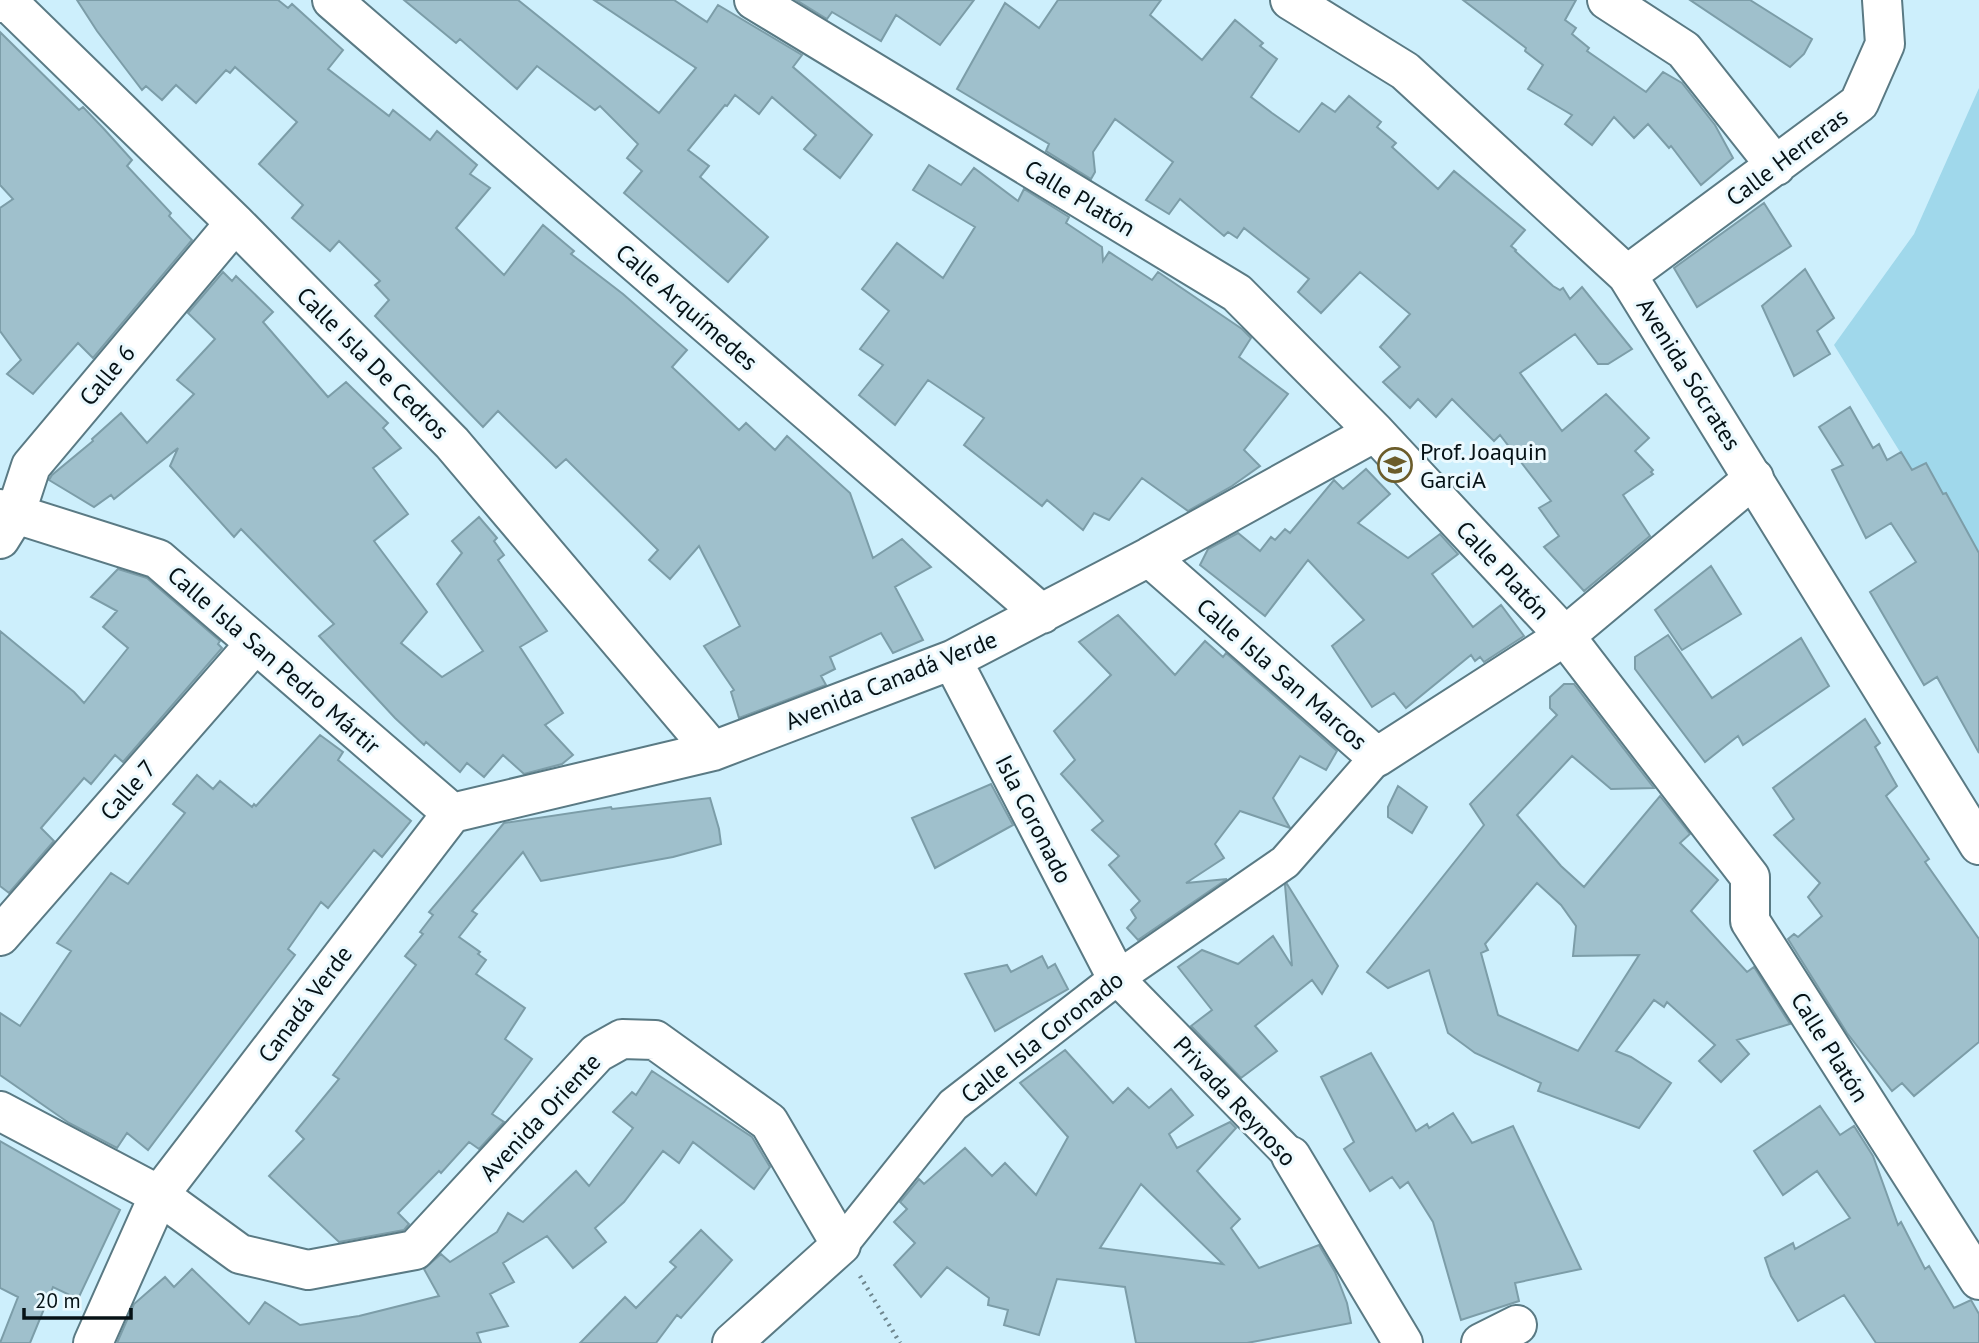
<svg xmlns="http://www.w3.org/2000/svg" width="1979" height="1343" font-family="'PT Sans',sans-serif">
	<rect width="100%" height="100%" fill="#cdeffc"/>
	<!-- green -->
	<path fill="#a0d8eb" d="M1979,88V580L1834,345L1914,234Z"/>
	<!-- building -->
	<path fill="#9fc0cc" stroke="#7c9da8" stroke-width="2" fill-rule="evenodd" d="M77,0H278L288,8L292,4L343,50L328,69L389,116L393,110L430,140L437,131L477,165L470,174L490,188L456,228L504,275L543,225L574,251L571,254L623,294L687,350L672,367L739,430L746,423L775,450L787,436L850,493L873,558L902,539L931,567L895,587L923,640L893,653L881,633L830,657L835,669L821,676L826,685L739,718L731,692L734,690L704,646L740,626L699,546L670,579L649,560L658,550L566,459L556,468L498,411L483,427L375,316L389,300L375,285L380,281L339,241L330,251L292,218L303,205L259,164L297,122L235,67L230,73L226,70L196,103L176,85L162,100L146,86L142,90L97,31Z
		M404,0H518L659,113L696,68L594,0H674L707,22L718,5L802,55L793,67L872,135L840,178L804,149L816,135L772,97L759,114L735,95L727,106L725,105L688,150L709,166L700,177L768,237L728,282L624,193L642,171L627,158L638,144L600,106L595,110L537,66L517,89L460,39L456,43Z
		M796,0H974L940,45L896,15L881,41L832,12L827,19Z
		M1058,0H1161L1150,15L1202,60L1235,20L1263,43L1260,46L1277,59L1251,97L1272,113L1299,132L1322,103L1335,112L1349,96L1381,122L1377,127L1396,143L1392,147L1438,189L1454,171L1525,230L1511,246L1516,250L1515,251L1553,286L1560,290L1563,288L1570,299L1582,287L1632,349L1608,364H1598L1575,334L1520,373L1562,431L1606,394L1649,438L1635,451L1653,470L1651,472L1653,474L1623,495L1650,536L1584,591L1544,547L1559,536L1539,508L1551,501L1500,435L1494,441L1452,399L1436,417L1418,399L1410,408L1383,382L1400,367L1380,347L1410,314L1360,272L1321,313L1298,292L1309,279L1244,228L1237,238L1228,232L1224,236L1180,199L1169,214L1146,200L1173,162L1115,119L1093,152L1095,172L1091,179L1046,151L1049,144L957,89L1005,3L1039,28Z
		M1463,0H1576L1565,20L1576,28L1572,34L1589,48L1587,51L1646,92L1663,72L1682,83L1715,125L1733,158L1701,185L1671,146L1669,148L1648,124L1634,138L1614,117L1592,145L1565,124L1572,115L1528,89L1543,65L1525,51L1526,48Z
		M1690,0H1750L1812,39L1804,54L1790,67Z
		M0,32L79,110L83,107L104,129L132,160L127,166L171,213L169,216L192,240L93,358L78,343L33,394L7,374L21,360L0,331V208L13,199L0,185Z
		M929,165L961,185L974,168L1018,201L1024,189L1069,217L1066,223L1102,247L1103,261L1109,252L1152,280L1158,272L1242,329L1251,338L1239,357L1288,394L1244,450L1260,466L1232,486L1188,511L1142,478L1109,520L1094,513L1083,530L1047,500L1042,506L964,445L984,418L928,380L895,425L859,395L883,365L860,349L889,311L862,289L897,243L943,278L975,227L913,190Z
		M1764,203L1791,246L1697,307L1674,268Z
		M1805,269L1834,318L1817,331L1830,354L1794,376L1762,306Z
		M223,272L232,281L236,276L273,312L263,322L328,397L346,382L388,423L383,428L401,448L373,468L408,514L374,541L427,612L401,643L442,677L483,651L437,584L462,553L452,541L479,517L497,538L494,541L504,555L498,560L547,631L520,647L563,713L545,725L573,755L562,764L524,774L503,755L484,777L467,763L460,772L426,742L424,745L395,718L319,636L334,624L241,529L234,537L170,466L178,448L114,499L111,495L94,507L49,480L52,475L93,441L92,439L121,413L147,443L194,394L177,380L215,339L188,313Z
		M1850,407L1873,448L1879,444L1887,460L1901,452L1912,470L1926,463L1943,494L1946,493L1979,553V753L1937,677L1924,685L1870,592L1916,562L1891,523L1866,538L1832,470L1843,465L1819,427Z
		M1366,469L1390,494L1358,523L1408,558L1440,534L1458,554L1432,574L1473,627L1501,605L1524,636L1484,662L1480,657L1475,661L1471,655L1406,708L1394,693L1372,707L1332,646L1364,620L1308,560L1265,616L1200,565L1208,549L1238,533L1260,551L1271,537L1275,540L1285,529L1290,533L1334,480L1343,489Z
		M1711,566L1741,614L1682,650L1655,610Z
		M118,569L147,578L220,641L218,644L222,648L123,762L115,755L91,784L84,778L41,828L54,841L9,893L0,886V631L74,692L84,703L128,648L103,627L117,611L91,597Z
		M1118,615L1175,675L1205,641L1223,657L1226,653L1337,751L1326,770L1300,756L1273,798L1290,828L1240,811L1215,844L1224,858L1186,883L1227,879L1138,940L1127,928L1136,918L1131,910L1140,901L1109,865L1119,856L1092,830L1103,821L1061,774L1075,760L1054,731L1111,675L1079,642Z
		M1668,635L1712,698L1801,638L1829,686L1743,745L1738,736L1705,762L1635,669V657Z
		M1564,684H1574L1654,788L1611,789L1572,756L1517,815L1561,866L1584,887L1660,796L1690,834L1680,843L1718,880L1691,911L1747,972L1754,967L1790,1024L1737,1040L1749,1054L1721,1082L1699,1061L1715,1045L1667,1002L1664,1007L1654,1000L1616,1051L1631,1057L1671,1083L1639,1128L1538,1091L1541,1083L1475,1053L1448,1033L1429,970L1388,988L1367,972L1484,825L1470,804L1557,715L1550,708V697ZM1537,883L1561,905L1576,926L1573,956L1639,955L1578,1051L1498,1015L1481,953L1488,950L1485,944Z
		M1865,719L1880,743L1875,747L1897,786L1886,796L1929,859L1925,862L1979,939V1042L1914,1096L1902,1083L1892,1091L1847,1033L1788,939L1794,934L1798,937L1822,916L1808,897L1820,883L1774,835L1794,819L1773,788Z
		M320,735L343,752L338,760L411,821L382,857L374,850L328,908L321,902L288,949L295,955L148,1150L127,1133L117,1148L69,1123L0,1075V1013L20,1026L71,951L57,943L111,873L128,884L185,813L173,804L197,775L213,789L220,781L252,807L254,804L256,806Z
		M991,784L1013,825L935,868L912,818Z
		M1398,786L1427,807L1412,833L1388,817V807Z
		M710,798L719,829L721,844L673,857L541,881L523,852L472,911L477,914L459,937L480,952L478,954L486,960L476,974L525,1008L505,1039L532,1059L492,1114L504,1122L479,1149L469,1142L441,1173L439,1171L398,1213L409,1224L404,1230L339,1242L269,1176L304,1139L296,1131L339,1079L333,1075L416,965L405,956L423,934L420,932L433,915L429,912L504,823L611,807L612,809Z
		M1287,884L1338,966L1322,994L1312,980L1255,1026L1277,1051L1241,1078L1191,1026L1212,1010L1178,967L1202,950L1238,964L1273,936L1292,966L1285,885Z
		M1042,956L1048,968L1055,964L1068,989L995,1031L965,974L1007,965L1011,972Z
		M1065,1050L1113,1103L1128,1088L1149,1108L1171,1089L1193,1115L1169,1134L1177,1148L1230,1122L1236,1128L1197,1171L1240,1219L1231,1228L1259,1268L1319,1245L1335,1272L1347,1303L1351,1323L1247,1343H1136L1125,1287L1057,1279L1039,1335L1004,1325L1008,1310L988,1305L989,1298L947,1267L921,1297L894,1265L915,1243L894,1222L907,1209L900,1202L919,1179L924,1184L965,1148L992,1176L1005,1163L1036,1195L1068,1137L1020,1083ZM1141,1184L1223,1264L1100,1248Z
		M1371,1053L1416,1131L1427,1124L1429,1128L1453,1113L1472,1143L1513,1126L1581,1269L1515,1283L1519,1301L1461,1320L1433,1222L1408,1182L1400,1188L1392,1177L1370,1191L1344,1149L1354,1142L1321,1077Z
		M652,1071L752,1137L770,1167L754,1189L693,1142L679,1163L663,1151L624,1202L595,1228L606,1242L573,1268L547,1236L503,1263L514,1282L490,1294L508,1326L477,1333L481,1343H117L134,1304L165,1277L174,1287L192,1269L249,1324L265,1302L300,1325L359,1316L439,1296L424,1269L441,1254L450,1262L497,1232L508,1213L523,1222L576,1171L589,1186L633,1128L613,1112L632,1092L636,1095Z
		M1820,1106L1840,1135L1854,1126L1873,1156L1898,1225L1901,1222L1925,1269L1929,1266L1954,1308L1971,1300L1979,1314V1343H1876L1844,1295L1798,1321L1771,1276L1765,1258L1793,1243L1795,1249L1850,1218L1817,1171L1783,1195L1754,1151Z
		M0,1141L120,1210L78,1299L53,1287L30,1343H0L18,1297L0,1288Z
		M701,1230L732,1260L681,1318L677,1315L656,1343H580L625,1297L636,1308L676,1267L670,1262Z"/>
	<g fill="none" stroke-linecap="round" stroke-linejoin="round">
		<!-- pedestrian casing -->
		<g stroke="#5a7a84" stroke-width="37">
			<path id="pedestrian" d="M1117,978L1291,1156
				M841,1245L953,1105L1117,978L1285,862L1377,757"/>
		</g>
		<!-- minor casing -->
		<g stroke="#5a7a84" stroke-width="42">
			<path id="minor" d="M6,0L235,223L452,443L713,751
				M332,0L1042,614
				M754,0L1237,293L1375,432L1565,636L1750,877V921L1979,1280
				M1607,0L1684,50L1776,166
				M1627,275L1859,103L1885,44L1882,0
				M0,509L158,559L452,813
				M0,539L15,515L31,466L235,223
				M1149,557L1377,757L1565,636L1754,478
				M952,660L1117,978
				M452,813L713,751L952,660L1149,557L1375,432
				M0,936L255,644
				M0,1111L159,1195L240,1254L308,1270L415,1250L597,1053L622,1039L655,1040L769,1122L841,1245L732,1343
				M1291,1156L1403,1343
				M93,1343L159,1195L452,813
				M1481,1343L1517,1325"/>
		</g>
		<!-- tertiary casing -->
		<g stroke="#5a7a84" stroke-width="42">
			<path id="tertiary" d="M1290,0L1405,71L1627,275L1979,845
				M0,3L4,0"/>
		</g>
		<!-- path -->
		<path stroke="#6e868e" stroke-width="4.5" stroke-dasharray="2 5" stroke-linecap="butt" d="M860,1276L900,1343"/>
		<!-- pedestrian -->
		<use href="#pedestrian" stroke="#fff" stroke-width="33"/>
		<!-- minor -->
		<use href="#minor" stroke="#fff" stroke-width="38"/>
		<!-- tertiary -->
		<use href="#tertiary" stroke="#fff" stroke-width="38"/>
	</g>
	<!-- icons -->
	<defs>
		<g id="school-ring" transform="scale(1.75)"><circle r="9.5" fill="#ebf9fe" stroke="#6b5c2a" stroke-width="1.5"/><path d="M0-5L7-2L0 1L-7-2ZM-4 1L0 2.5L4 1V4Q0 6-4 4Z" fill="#6b5c2a"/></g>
	</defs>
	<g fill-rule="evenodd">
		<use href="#school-ring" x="1395" y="465"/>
	</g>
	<g text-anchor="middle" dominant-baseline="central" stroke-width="6" stroke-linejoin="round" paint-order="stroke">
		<!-- street labels -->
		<g font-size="24" fill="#061216" stroke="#ebf9fe">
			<text transform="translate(1787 157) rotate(-37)">Calle Herreras</text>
			<text transform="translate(1080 198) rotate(31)">Calle Platón</text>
			<text transform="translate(687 307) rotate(41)">Calle Arquímedes</text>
			<text transform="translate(373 363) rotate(45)">Calle Isla De Cedros</text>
			<text transform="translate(1689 374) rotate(58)">Avenida Sócrates</text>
			<text transform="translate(107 375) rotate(-50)">Calle 6</text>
			<text transform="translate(1503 570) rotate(47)">Calle Platón</text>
			<text transform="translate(274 660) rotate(41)">Calle Isla San Pedro Mártir</text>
			<text transform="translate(1282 674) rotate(41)">Calle Isla San Marcos</text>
			<text transform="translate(891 680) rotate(-22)">Avenida Canadá Verde</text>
			<text transform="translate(128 790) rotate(-49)">Calle 7</text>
			<text transform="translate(1034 819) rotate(63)">Isla Coronado</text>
			<text transform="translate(305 1004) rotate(-53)">Canadá Verde</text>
			<text transform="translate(1042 1037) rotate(-38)">Calle Isla Coronado</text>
			<text transform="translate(1830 1047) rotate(58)">Calle Platón</text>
			<text transform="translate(1235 1101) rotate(47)">Privada Reynoso</text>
			<text transform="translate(540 1117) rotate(-47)">Avenida Oriente</text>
		</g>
		<!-- poi labels -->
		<g font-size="24" fill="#061216" stroke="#ebf9fe" text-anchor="start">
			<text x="1420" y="451">Prof. Joaquin<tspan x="1420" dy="28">GarciA</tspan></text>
		</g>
	</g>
	<!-- scale -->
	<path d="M24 1308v10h107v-10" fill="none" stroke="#061216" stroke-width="3.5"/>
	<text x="35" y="1308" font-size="21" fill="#061216" stroke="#ebf9fe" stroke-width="5" paint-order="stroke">20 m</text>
</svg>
